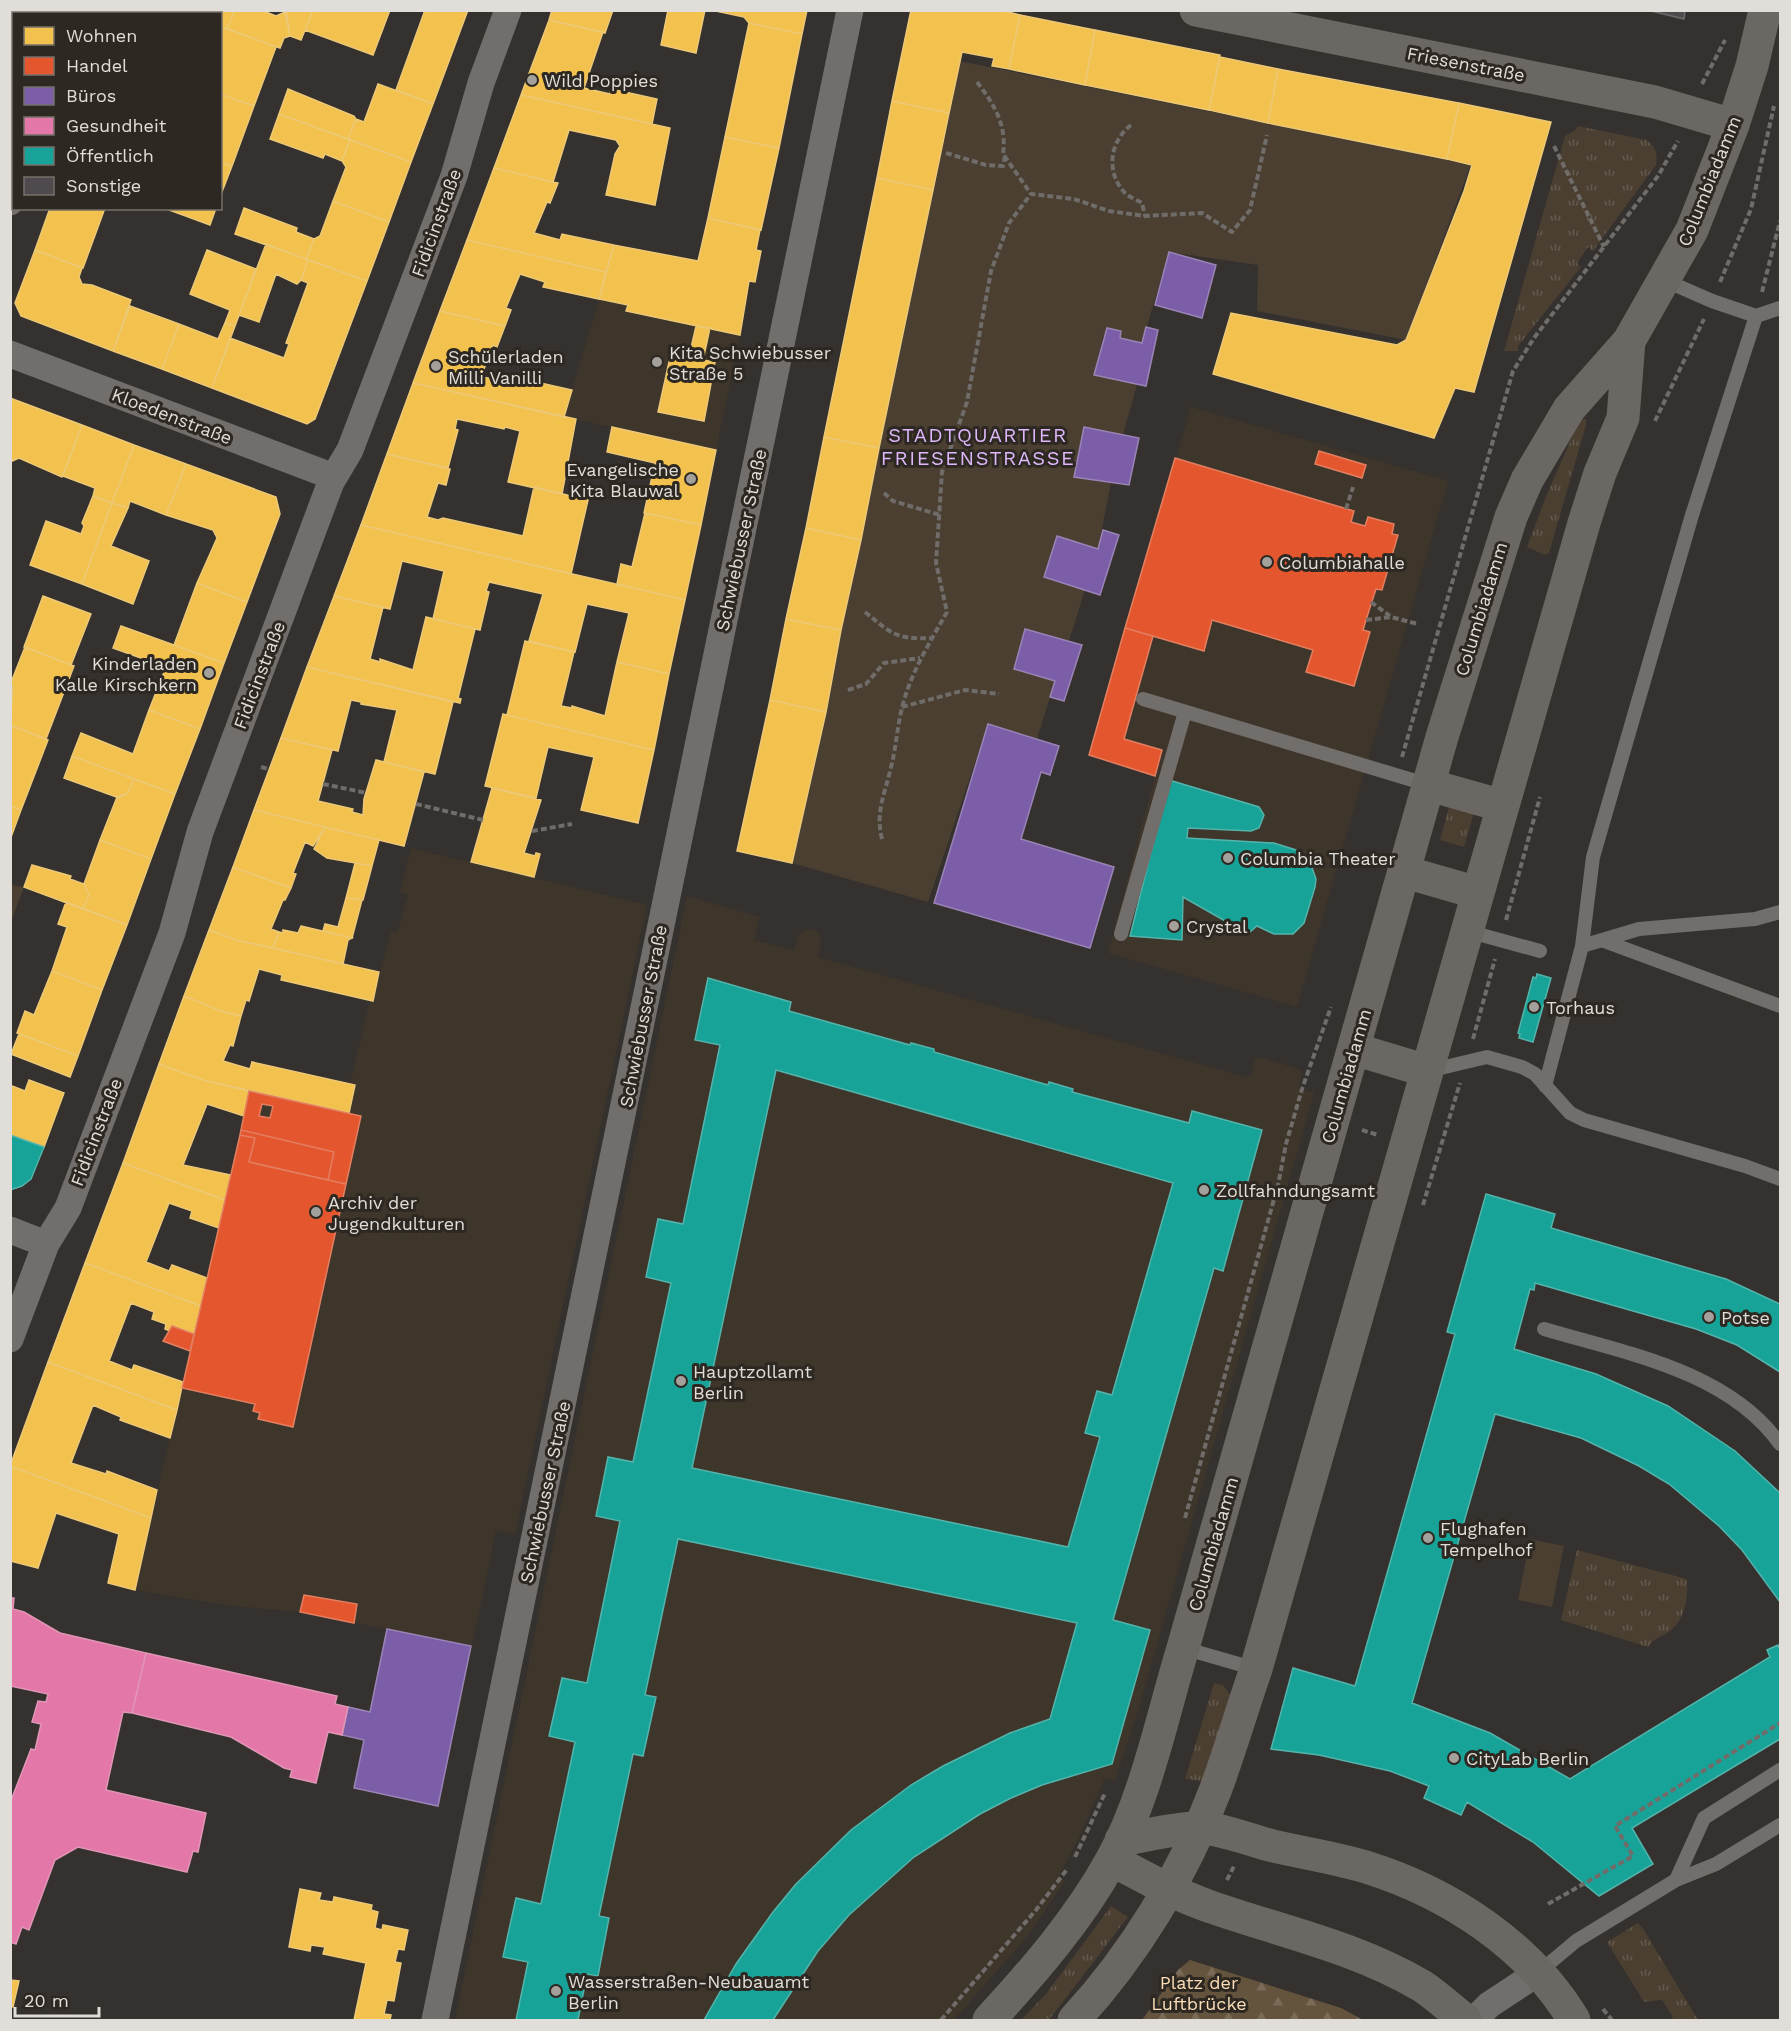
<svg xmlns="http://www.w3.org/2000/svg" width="1791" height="2031" font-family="'Work Sans',sans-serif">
	<defs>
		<pattern id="grass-tufts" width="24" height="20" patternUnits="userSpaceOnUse" patternTransform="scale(1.5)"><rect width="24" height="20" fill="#4a3f31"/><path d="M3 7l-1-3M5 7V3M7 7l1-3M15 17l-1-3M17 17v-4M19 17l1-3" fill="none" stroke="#645a4e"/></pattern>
		<pattern id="forest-firs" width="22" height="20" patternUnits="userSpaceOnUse" patternTransform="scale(1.5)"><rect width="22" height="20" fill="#64533d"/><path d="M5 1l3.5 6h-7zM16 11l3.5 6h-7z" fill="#7a6b58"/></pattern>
	</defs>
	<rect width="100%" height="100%" fill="#34312e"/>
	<!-- built -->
	<path fill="#3e352b" d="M599,299L628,305L627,311L740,335L716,450L564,417Z
		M1191,407L1448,481L1297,1007L1108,953L1155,776L1089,755Z
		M411,848L647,905L515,1534L496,1531L472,1646L300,1612L233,1606L135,1590L249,1091L349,1113L355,1085L350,1084L370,1000H373L391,931L397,932L408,895L400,892Z
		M687,896L760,917L754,940L794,950L798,936L805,930L814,929L819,934L821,943L818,957L1246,1077L1252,1074L1255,1059L1260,1057L1299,1069L1303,1072L1298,1088L1314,1093L1138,1711L1115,1781L1105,1778L1078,1840L1059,1876L1065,1881L1027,1937L954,2020H455Z"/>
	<!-- grass -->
	<path fill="url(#grass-tufts)" d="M1578,126L1647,140C1656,148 1658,153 1656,165L1593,251L1588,247L1577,263L1581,267L1518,346V351H1504L1565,136L1576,130Z
		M1580,419H1586V425L1549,553L1545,555L1527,547L1547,494Z
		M1449,807L1474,813L1464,847L1440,840Z
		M1577,1550L1687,1579C1688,1596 1686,1618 1671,1630C1662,1637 1655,1637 1648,1647L1561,1620Z
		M1214,1683L1223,1685L1231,1696L1203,1781L1185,1779Z
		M1111,1906L1128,1917L1049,2020H1021L1046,1994Z
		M1638,1923L1644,1930L1698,2020H1670L1673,2017L1662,2000L1644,2002L1607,1942Z"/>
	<!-- forest -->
	<path fill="url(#forest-firs)" d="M1190,1960L1341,2008L1363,2020H1142L1178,1970Z"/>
	<!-- garden -->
	<path fill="#4a3f31" d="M959,61L1471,164L1406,340L1257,311L1258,265L1169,252L1142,343L1103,335L1095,375L1138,381L1123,435L1084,428L1074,477L1111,483L1098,549L1057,536L1044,577L1085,590L1069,641L1026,629L1014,669L1055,681L1037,739L988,724L928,902L792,863Z
		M11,885L24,887L11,922L10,885Z
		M1530,1539L1564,1546L1552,1607L1518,1600Z"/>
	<!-- homes -->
	<path fill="#f2c14e" stroke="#edc977" stroke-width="1.5" d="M10,10H39L37,14H14V18L10,17Z
		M125,10H177L185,14H124Z
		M177,10H235L227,29L220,26V14H185Z
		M235,10H261L276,16L285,12L290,36L284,38L280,48L227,29Z
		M286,10H313L301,40L290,36Z
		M313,10H390L373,55L305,30Z
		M425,10H468L433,104L396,90Z
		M552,10H613L605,33L549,20Z
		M668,10H705L696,53L661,45Z
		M711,10H807L802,34L749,23L744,17Z
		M911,10H1001L1020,15L1009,69L992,66L994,58L962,52L949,113L892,101Z
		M1020,15L1095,30L1085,85L1009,69Z
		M10,17L14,18V78L10,86Z
		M549,20L603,32L584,88L610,94L611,89L657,99L652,124L521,95Z
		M749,23L802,34L779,148L725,137Z
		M220,26L276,47L254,106L220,94Z
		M1095,30L1220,55L1209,110L1085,85Z
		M1220,57L1278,69L1268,123L1209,110Z
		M1278,69L1459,103L1447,159L1268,123Z
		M378,84L433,104L411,162L348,139L356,119L364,122Z
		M288,89L354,116L356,119L348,139L279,114Z
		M220,94L254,106L232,166L220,162Z
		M521,95L670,128L655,205L606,195L615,154L620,146L616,140L569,130L553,182L494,168Z
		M892,101L949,113L933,190L877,178Z
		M1459,103L1551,122L1474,392L1455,388L1434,438L1213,374L1231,313L1397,345L1406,340L1464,191L1472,165L1447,159Z
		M279,114L350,140L342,161L325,154L323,158L270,139Z
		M725,137L779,148L761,230L708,218Z
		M350,140L411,162L389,222L333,201L346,167L342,161Z
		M220,162L232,166L220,197Z
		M494,168L558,183L550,203L547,202L534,233L560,240L562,234L614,245L606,272L467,240Z
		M877,178L933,190L879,448L824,437Z
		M333,201L389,222L367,281L306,259L314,239L320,236Z
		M50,208H105L83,268L35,250Z
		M164,208H216L210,225Z
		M244,208L297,228L296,232L314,239L306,259L235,234Z
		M708,218L760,230L756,250L761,251L755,282L749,281L740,335L626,311L628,305L599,299L614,245L698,261Z
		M467,240L606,272L599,299L543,287L545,282L520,274L506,308L511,310L505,326L440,311Z
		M266,244L308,260L301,280L297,284L276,274L259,322L239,315Z
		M35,250L82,268L79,277L82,284L92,285L131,300L113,351L21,316L15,303Z
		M207,250L256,269L235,326L225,323L230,310L190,294Z
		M308,260L367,281L315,419L307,424L212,388L230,338L284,358L289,344L286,343L308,283L301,280Z
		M130,306L179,324L162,369L113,351Z
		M440,311L505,326L497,347L493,345L481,377L508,381L509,376L572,390L564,417L413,383Z
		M225,323L235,326L212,388L162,369L179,324L218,339Z
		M696,326L710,328L703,360L715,362L704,421L658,412L671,353L689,357Z
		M413,383L576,419L562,494L508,482L520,431L505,427L504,429L457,419L455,429L458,430L448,468L387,454Z
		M10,398L82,425L62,477L19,458L10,462Z
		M82,425L134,445L112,503L93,496L95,488L63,476Z
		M612,427L716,450L701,525L644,513L655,463L607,452Z
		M824,437L879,448L861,540L806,528Z
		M134,445L186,464L166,515L130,501L128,508L112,503Z
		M387,454L450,469L446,485L438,483L427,517L438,520L443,518L523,536L534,487L588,500L571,574L361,525Z
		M186,464L276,497L280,514L247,602L197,583L217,538L213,530L166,515Z
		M93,496L112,503L82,584L30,565L46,521L81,534L84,526L82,523Z
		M112,503L128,508L111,546L149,561L133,604L82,584Z
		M645,513L701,525L685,600L617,584L621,564L632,567Z
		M361,525L685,600L669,674L617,662L629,613L587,604L575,652L529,641L543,594L489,582L486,591L489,592L480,630L433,619L444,571L402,561L390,609L334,596Z
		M806,528L861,540L841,630L786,619Z
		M197,583L247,602L224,663L174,645Z
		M43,596L91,614L71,665L24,647Z
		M334,596L383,607L370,659L380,662V659L413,670L426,617L475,629L458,698L461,699L460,703L307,667Z
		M786,619L841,630L826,712L770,700Z
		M121,626L224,663L200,729L149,710L166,667L113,648Z
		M525,641L574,652L561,706L572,708V706L605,716L617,662L669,674L654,750L507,715Z
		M25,647L74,666L46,739L10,725L13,686L10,685Z
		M307,667L453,702L435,774L384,762L397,710L361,704V702L351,700L338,751L281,738Z
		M770,700L826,712L792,863L737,851Z
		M149,710L200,729L175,794L72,756L81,733L133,754Z
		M503,714L654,750L638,823L581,810L594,757L548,747L536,798L485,786Z
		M10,725L48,740L21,810L10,806Z
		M281,738L332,750L318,801L353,809L352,812L363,815L364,799L376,760L424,772L404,846L254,810Z
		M72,756L134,779L128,793L119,798L64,778Z
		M134,779L175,794L151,859L100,840L117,797L128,793Z
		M492,788L541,800L524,853L535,856L536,853L540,854L534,877L471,862Z
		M10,806L21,810L10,840Z
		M254,810L325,827L313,846L305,842L293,873L296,874L291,888L233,867Z
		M325,827L379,840L372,866L327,858L314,849Z
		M100,840L151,859L127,925L83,909L89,895L84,884Z
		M355,863L372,866L363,900L346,898Z
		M32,865L71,876L70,879L84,884L89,895L83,909L24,887Z
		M233,867L291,888L285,900H283L271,929L279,932L273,948L236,940L209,930Z
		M346,898L362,900L352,938L323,931L325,924L338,927Z
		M66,902L127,925L102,990L52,971L67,927L58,924Z
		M301,926L352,938L348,940L343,964L273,948L279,932L283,933V930L298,933Z
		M209,930L236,940L379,972L373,1001L281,980L282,975L259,969L249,1001L246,1000L241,1016L221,1011L184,996Z
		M52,971L102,990L78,1056L17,1033L25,1011L34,1015Z
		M184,996L221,1011L241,1016L233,1046L230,1045L223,1061L250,1069L252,1062L355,1085L349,1113L203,1080L159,1064Z
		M19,1034L78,1056L70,1077L11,1054Z
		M159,1064L203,1080L249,1091L244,1116L207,1104L183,1165L231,1175L225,1200L123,1163Z
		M29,1080L64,1093L44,1147L10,1135V1089L12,1086L25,1091Z
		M123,1163L225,1200L219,1228L190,1218L192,1211L169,1203L146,1262L169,1271L172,1265L207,1278L201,1306L85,1263Z
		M85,1263L201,1306L194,1334L172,1326L170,1331L165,1329L166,1324L152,1319L154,1312L131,1303L109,1361L132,1370L134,1365L183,1382L177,1410L48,1362Z
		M48,1362L177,1410L170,1438L120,1420L121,1417L93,1405L71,1463L106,1474L107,1471L157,1490L151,1518L10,1466Z
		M10,1466L151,1518L135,1590L108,1583L119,1534L56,1513L38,1568L10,1561Z
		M300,1889L321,1893L319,1900L333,1902L334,1897L372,1905L371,1910L378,1912L375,1928L382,1930L383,1925L408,1930L404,1950L398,1949L395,1962L401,1963L394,2001L387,2000L384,2014L391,2015L390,2020H354L366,1963L323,1954L325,1947L311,1945L310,1951L289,1947Z
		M10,1980L19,1981L13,2007L10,2006Z"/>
	<!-- shops -->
	<path fill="#e4572e" stroke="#e37f61" stroke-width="1.5" fill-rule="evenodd" d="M1319,451L1366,465L1362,478L1315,464Z
		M1175,458L1354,511L1351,522L1365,526L1368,517L1394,524L1392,534L1398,535L1382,590L1376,589L1366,620L1363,630L1370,632L1354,686L1306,672L1313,650L1212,620L1204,651L1125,628Z
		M1125,628L1153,636L1124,739L1162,750L1155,776L1089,755Z
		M249,1091L361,1116L346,1184L328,1180L334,1152L241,1130ZM262,1104L273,1106L270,1118L259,1116Z
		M241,1130L334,1152L328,1180L249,1162L255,1138L240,1135Z
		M240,1135L255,1138L249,1162L346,1184L293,1427L258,1419L260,1413L253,1411L255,1404L182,1388Z
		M172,1326L194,1334L190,1351L163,1341Z
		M304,1595L357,1604L354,1623L300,1612Z"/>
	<!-- offices -->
	<path fill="#7b5ea7" stroke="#9a84b6" stroke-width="1.5" d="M1169,252L1216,265L1202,318L1155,305Z
		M1146,327L1158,330L1146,386L1094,375L1107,328L1121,331L1120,338L1142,343Z
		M1084,427L1139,438L1129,485L1074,477Z
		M1103,530L1119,535L1100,595L1044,577L1057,536L1098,549Z
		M1025,629L1082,645L1064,701L1050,697L1055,681L1014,669Z
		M988,724L1059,746L1050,775L1041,772L1021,839L1114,867L1090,948L934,903Z
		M387,1629L471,1646L438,1806L354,1788L364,1740L342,1735L348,1707L370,1712Z"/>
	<!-- health -->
	<path fill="#e377a8" stroke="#e296b6" stroke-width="1.5" d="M10,1598H14L13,1609L24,1612L60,1633L146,1653L132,1713L123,1712L106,1790L206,1813L198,1852L193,1851L187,1872L78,1847L55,1860L29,1930L22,1927L16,1944L10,1942V1803L31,1749L35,1750L41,1724L32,1722L38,1701L46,1702L48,1694L10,1686Z
		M146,1653L337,1696L335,1704L348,1707L342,1735L328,1732L316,1783L290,1777L292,1770L284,1768L231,1737L132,1713Z"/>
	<!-- public -->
	<path fill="#17a398" stroke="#54b4ab" stroke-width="1.5" fill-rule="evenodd" d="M1169,780L1259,807L1264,815L1259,828L1251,831L1188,828L1187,838L1274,843L1296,850L1310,862L1316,879L1315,887L1304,923L1293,934H1274L1257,926L1250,932L1241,930L1183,897L1182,940L1130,936Z
		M1537,974L1551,978L1533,1042L1519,1038L1520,1034L1518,1033L1533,977L1536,978Z
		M708,978L791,1002L789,1011L910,1045L911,1043L934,1049V1052L1048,1085L1049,1082L1073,1089L1072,1092L1189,1123L1192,1111L1262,1130L1223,1271L1214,1268L1113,1620L1150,1630L1112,1764L1042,1785L1011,1798L980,1814L914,1857L849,1915L818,1951L773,2020H704L736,1964L773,1912L796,1884L851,1830L911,1785L943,1766L1010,1733L1050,1719L1077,1623L678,1539L645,1695L656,1697L643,1756L633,1754L599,1916L609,1918L598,1976L587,1974L578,2020H516L528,1962L503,1957L516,1898L541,1904L575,1742L549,1736L562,1678L587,1683L620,1521L596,1516L602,1487L608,1457L633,1462L671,1283L646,1277L658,1219L683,1224L720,1045L695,1040ZM776,1070L1173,1183L1112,1395L1097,1391L1085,1433L1100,1437L1068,1547L692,1468Z
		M10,1135L44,1147L31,1179L22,1186L10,1190Z
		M1486,1194L1555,1214L1551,1228L1726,1279L1780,1304V1372L1737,1345L1696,1329L1535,1283L1534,1290L1530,1289L1514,1349L1596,1374L1668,1406L1735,1451L1780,1493V1602L1742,1550L1719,1526L1669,1484L1639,1466L1581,1438L1495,1414L1412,1703L1490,1733L1570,1779L1770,1657L1767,1650L1778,1645L1780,1650V1739L1632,1828L1653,1864L1599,1896L1533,1842L1467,1802L1461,1815L1424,1798L1429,1786L1390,1771L1319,1755L1271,1749L1293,1668L1355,1686L1455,1334L1447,1332Z"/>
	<!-- building -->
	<path fill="#4f4a4e" stroke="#6d6b6b" stroke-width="1.5" d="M1647,10H1685L1684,19Z"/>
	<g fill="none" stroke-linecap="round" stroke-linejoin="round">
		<!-- path -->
		<path stroke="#6f6c6a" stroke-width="4" stroke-dasharray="6 3" stroke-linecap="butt" d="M977,82C994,104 1007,125 1003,154L1031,194
			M1702,84L1725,40
			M1131,125C1110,141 1105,172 1125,193C1129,197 1137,200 1142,203L1145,216
			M1554,146L1604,247
			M946,153L986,165L1003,166L1005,156
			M1720,282L1751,209L1774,106
			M1762,292L1780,221
			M1655,421L1704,319
			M884,493L893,501L940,515
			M1346,509L1353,487
			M1371,602L1390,616
			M865,612C891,633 896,640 932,638
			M1366,620L1391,617L1418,624
			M848,690L866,684L884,663L920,658
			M902,707L965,690L999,694
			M1402,757L1513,371L1534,338L1658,176L1678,141
			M261,767L269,769
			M323,784L367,793
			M416,804L483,820
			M532,831L572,824
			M882,839C875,812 885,794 891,767C896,748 897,728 902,708C910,674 930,642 947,612L936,563L942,472L967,402L991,271L1009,223L1031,194L1074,199L1109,211L1145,216L1202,213L1232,232L1250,210L1267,135
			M1506,920L1540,797
			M1473,1039L1495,959
			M1362,1130L1378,1135
			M1423,1205L1460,1083
			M1185,1518L1278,1185L1286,1144L1302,1089L1331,1007
			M1075,1857L1105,1793
			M1227,1880L1234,1866
			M1548,1904L1633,1856L1615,1826L1780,1723
			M1603,2009L1612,2020
			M941,2020L1036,1910L1068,1868"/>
		<!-- lane -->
		<path stroke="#716e6b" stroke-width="14" d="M1664,280L1712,301L1756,316L1780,308
			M1143,699L1429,785
			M1467,931L1540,951
			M1121,934L1185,712
			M1604,941L1780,1006
			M1582,946L1639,929L1755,919L1780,912
			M1428,1071L1487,1057L1522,1067L1535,1074L1570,1113L1584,1120L1745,1166L1780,1179
			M1545,1086L1582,946L1593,857L1692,515L1756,316
			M1544,1329C1625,1353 1728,1371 1780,1444
			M1183,1648L1256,1669
			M1676,1880L1704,1818L1780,1770
			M1539,1972L1576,1941L1676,1880L1716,1864L1780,1825"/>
		<!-- street -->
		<path stroke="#716e6b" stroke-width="27" d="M81,14L82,10
			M10,202L14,194
			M10,354L334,477
			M10,1230L46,1244
			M10,1339L46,1244L68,1208L172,933L200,832L331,482L350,450L454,176L481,83L508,10
			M435,2020L850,10
			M1474,2020L1489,2005L1539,1972"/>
		<!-- secondary -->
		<path stroke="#6b6763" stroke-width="33" d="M1196,10L1655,102L1733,125
			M1429,785L1503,806
			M1405,872L1478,893
			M1354,1049L1427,1071
			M1121,1840C1146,1836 1173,1828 1198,1828C1218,1827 1252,1841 1273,1846C1304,1853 1336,1858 1366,1867C1449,1893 1529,1945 1574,2020
			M1112,1860C1144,1877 1176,1895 1211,1907C1283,1932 1356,1947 1422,1986C1437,1996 1451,2009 1465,2020
			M989,2020C1034,1971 1079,1919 1111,1861C1146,1798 1162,1717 1183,1648L1442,737L1511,517L1527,480L1569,409L1629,341L1692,230L1733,125L1752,66L1765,10
			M1074,2020C1134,1955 1184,1873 1215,1791C1230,1751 1242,1709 1256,1669L1584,523L1600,473L1623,418L1629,341"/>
	</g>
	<!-- markers -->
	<g fill="#a4a19c" stroke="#2d2821" stroke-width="2">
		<circle cx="532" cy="80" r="6"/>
		<circle cx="657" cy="362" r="6"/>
		<circle cx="436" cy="366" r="6"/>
		<circle cx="691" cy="479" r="6"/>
		<circle cx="1267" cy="562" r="6"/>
		<circle cx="209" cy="673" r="6"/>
		<circle cx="1228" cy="858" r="6"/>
		<circle cx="1174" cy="926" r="6"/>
		<circle cx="1534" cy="1007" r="6"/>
		<circle cx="1204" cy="1190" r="6"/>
		<circle cx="316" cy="1212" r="6"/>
		<circle cx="1709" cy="1317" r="6"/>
		<circle cx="681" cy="1381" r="6"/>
		<circle cx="1428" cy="1538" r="6"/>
		<circle cx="1454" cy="1758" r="6"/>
		<circle cx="556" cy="1991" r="6"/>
	</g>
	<g text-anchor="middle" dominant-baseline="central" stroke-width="6" stroke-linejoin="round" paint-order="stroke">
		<!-- street labels -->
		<g font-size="18" fill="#e1ddd8" stroke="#2d2821">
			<text transform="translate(1466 64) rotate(11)">Friesenstraße</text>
			<text transform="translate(1709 181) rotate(-68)">Columbiadamm</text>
			<text transform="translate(436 223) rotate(-70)">Fidicinstraße</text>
			<text transform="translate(172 416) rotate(21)">Kloedenstraße</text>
			<text transform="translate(741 540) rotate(-78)">Schwiebusser Straße</text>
			<text transform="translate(1481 609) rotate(-73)">Columbiadamm</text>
			<text transform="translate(259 675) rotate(-69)">Fidicinstraße</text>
			<text transform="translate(643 1016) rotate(-79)">Schwiebusser Straße</text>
			<text transform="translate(1346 1076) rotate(-74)">Columbiadamm</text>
			<text transform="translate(96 1132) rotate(-69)">Fidicinstraße</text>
			<text transform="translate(545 1492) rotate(-78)">Schwiebusser Straße</text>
			<text transform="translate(1213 1544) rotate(-74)">Columbiadamm</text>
		</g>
		<!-- poi labels -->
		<g font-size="18" fill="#e1ddd8" stroke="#2d2821" text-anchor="start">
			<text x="544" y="80">Wild Poppies</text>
			<text x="669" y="352">Kita Schwiebusser<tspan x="669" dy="21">Straße 5</tspan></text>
			<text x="448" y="356">Schülerladen<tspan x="448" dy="21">Milli Vanilli</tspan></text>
			<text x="679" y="469" text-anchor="end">Evangelische<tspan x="679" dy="21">Kita Blauwal</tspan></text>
			<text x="1279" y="562">Columbiahalle</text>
			<text x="197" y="663" text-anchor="end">Kinderladen<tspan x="197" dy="21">Kalle Kirschkern</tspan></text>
			<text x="1240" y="858">Columbia Theater</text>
			<text x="1186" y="926">Crystal</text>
			<text x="1546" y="1007">Torhaus</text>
			<text x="1216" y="1190">Zollfahndungsamt</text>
			<text x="328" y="1202">Archiv der<tspan x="328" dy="21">Jugendkulturen</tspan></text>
			<text x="1721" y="1317">Potse</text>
			<text x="693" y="1371">Hauptzollamt<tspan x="693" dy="21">Berlin</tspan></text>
			<text x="1440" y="1528">Flughafen<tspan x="1440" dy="21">Tempelhof</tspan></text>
			<text x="1466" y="1758">CityLab Berlin</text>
			<text x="568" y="1981">Wasserstraßen-Neubauamt<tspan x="568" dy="21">Berlin</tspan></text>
		</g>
		<!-- park labels -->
		<g font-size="18" fill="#fbddb7" stroke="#2d2821">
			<text x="1199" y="1982">Platz der<tspan x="1199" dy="21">Luftbrücke</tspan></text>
		</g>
		<!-- neighbourhood labels -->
		<g font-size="20" letter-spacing="1.5" fill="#deb8fa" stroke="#2d2821">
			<text x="978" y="435">STADTQUARTIER<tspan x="978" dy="23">FRIESENSTRASSE</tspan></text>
		</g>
	</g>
	<!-- border -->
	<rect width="1791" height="2031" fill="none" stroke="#e1ddd8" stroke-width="24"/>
	<!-- legend -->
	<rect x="12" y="12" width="210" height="198" fill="#2d2821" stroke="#75706a" stroke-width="1.5"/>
	<rect x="24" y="27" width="30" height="18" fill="#f2c14e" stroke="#75706a" stroke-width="1.5"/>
	<text x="66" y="42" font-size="18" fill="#e1ddd8">Wohnen</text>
	<rect x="24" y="57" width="30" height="18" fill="#e4572e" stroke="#75706a" stroke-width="1.5"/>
	<text x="66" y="72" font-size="18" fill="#e1ddd8">Handel</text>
	<rect x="24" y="87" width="30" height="18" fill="#7b5ea7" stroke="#75706a" stroke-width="1.5"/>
	<text x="66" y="102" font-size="18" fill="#e1ddd8">Büros</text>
	<rect x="24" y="117" width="30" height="18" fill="#e377a8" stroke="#75706a" stroke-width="1.5"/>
	<text x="66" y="132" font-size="18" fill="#e1ddd8">Gesundheit</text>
	<rect x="24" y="147" width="30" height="18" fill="#17a398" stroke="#75706a" stroke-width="1.5"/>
	<text x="66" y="162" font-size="18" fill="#e1ddd8">Öffentlich</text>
	<rect x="24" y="177" width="30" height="18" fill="#4f4a4e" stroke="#75706a" stroke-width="1.5"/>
	<text x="66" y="192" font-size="18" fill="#e1ddd8">Sonstige</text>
	<!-- scale -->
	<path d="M15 2007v9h84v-9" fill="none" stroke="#e1ddd8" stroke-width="3"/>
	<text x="24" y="2007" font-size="18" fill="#e1ddd8" stroke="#2d2821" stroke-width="4.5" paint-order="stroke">20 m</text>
</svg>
